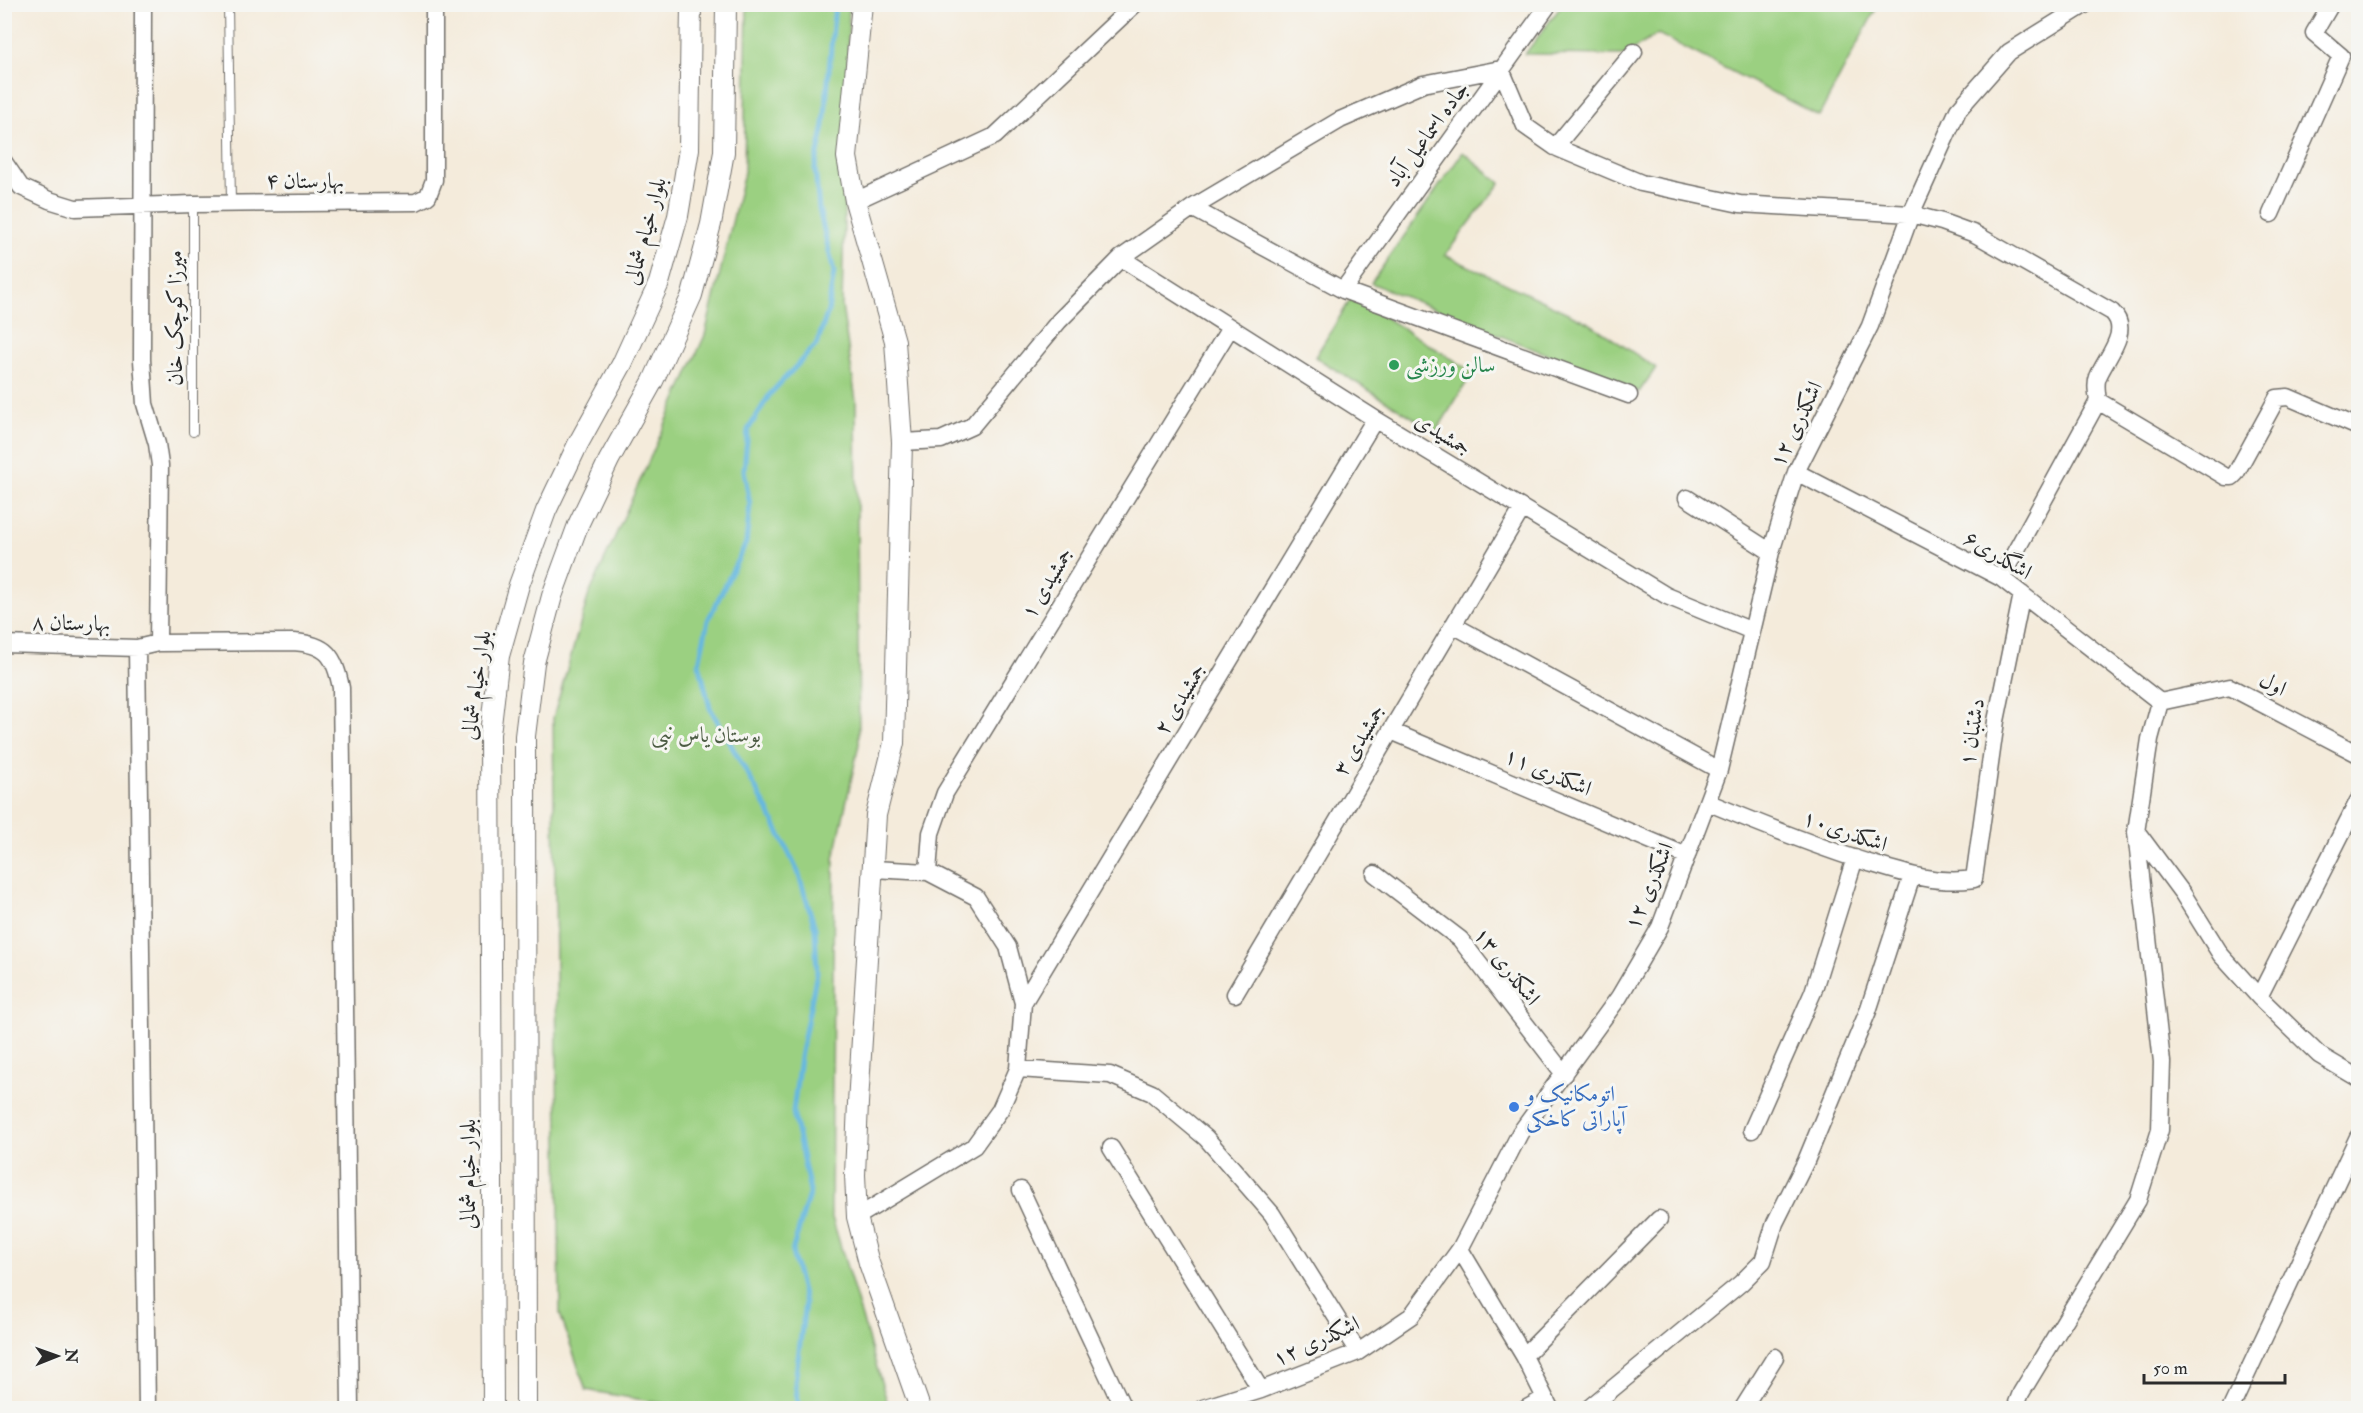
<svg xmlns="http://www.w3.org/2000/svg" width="2363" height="1413" font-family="'IM FELL Double Pica',Amiri,serif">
	<rect width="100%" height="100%" fill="#f6f6f2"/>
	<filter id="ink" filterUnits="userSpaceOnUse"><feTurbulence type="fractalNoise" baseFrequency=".0167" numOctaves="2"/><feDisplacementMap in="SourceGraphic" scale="12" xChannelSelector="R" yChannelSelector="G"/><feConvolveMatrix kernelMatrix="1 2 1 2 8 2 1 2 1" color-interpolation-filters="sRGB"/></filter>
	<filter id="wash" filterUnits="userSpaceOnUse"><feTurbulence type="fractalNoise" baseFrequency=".008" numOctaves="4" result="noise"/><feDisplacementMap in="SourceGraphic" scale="24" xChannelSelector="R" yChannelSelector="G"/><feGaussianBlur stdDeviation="1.35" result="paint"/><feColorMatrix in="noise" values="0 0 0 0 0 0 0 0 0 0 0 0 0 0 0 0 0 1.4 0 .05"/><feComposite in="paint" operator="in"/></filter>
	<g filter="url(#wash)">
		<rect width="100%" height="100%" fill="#f4ebdb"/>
		<!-- green -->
		<path fill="#9bd081" stroke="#637e56" stroke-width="1.5" d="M747,5H849L842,306L856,401L859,744L834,859L831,1214L889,1408H689L586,1390L560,1314L553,718L588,597L705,335L744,173Z
			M1562,5H1878L1819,116L1658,34L1624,55L1525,54Z
			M1463,152L1500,183L1445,255L1589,323L1656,368L1639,392L1371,283Z
			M1352,297L1473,372L1436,432L1315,357Z"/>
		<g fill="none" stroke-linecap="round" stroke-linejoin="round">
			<!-- stream -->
			<path stroke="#65b7e0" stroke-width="5" d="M799,1408L795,1383L805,1303L792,1252L810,1191L793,1112L800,1057L817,972L815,928L798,872L768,810L710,708L699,663L708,620L746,543L750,505L744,470L748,430L770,394L817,344L828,311L834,272L819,209L815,168L824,125L835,4"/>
		</g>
	</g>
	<g filter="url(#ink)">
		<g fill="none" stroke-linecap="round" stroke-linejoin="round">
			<!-- service casing -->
			<g stroke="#716e69" stroke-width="10">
				<path id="service" d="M228,4L231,204
					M193,432V204"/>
			</g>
			<!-- minor casing -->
			<g stroke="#716e69" stroke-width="19">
				<path id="minor" d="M143,4L142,360L145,404L157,444L160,465L158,643
					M1555,147L1634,52
					M4,162L21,187L49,200L75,208L193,204L416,202L428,196L434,180V4
					M855,201L995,136L1135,4
					M1192,208L1343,290L1629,395
					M2271,214L2341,56L2314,33L2331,4
					M1121,258L1375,419L1667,596L1752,631
					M1343,290L1549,4
					M2098,401L2226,477H2232L2236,473L2277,398L2288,397L2358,427
					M902,442L941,440L972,426L1059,321L1121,258L1192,208L1340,120L1423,84L1501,69L1525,126L1555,147L1641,183L1740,204L1911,214L1942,222L1975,234L2112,312C2132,331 2106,357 2098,377C2095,384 2097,393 2098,401L2001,578
					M1796,472L2001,578L2160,702
					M1687,498L1771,552
					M1453,625L1719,770
					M4,644L137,648L158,643L293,642C327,644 335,656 341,688L350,1408
					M137,648L147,1408
					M2160,702L2230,687L2358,754
					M1391,731L1687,856
					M1707,802C1760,824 1812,845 1866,862C1902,873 1937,885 1974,879L1996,721L2022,594
					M2137,832L2183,894L2221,955L2259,997L2319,1055L2358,1078
					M928,872L931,833L945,793L1230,328
					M1375,874L1460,939L1564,1074
					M1235,994L1522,509
					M2259,997L2358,801
					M1023,1003L1375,419
					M1018,1069L1110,1075L1152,1093L1206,1138L1272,1214L1358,1352
					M1752,1130L1813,992L1855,858
					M1111,1148L1261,1390
					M1021,1190L1123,1408
					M857,1217L974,1146L1000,1110L1018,1069L1023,1003L1008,947L976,897L928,872L873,869
					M1460,1249L1524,1356L1550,1408
					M1524,1356L1659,1219
					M1203,1408L1261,1390L1358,1352L1411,1316L1460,1249L1520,1133L1619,997L1660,927L1719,770L1771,552L1796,472L1870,326L1911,214L1958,110L2009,52L2086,4
					M1527,1408L1545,1398
					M1589,1408L1741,1283L1763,1261L1775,1223L1806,1161L1868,1011L1912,876
					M1743,1408L1775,1357
					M2015,1408L2021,1393L2138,1200L2160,1130L2162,1062L2136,832L2150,739L2160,702
					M2231,1408L2358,1137"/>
			</g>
			<!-- tertiary casing -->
			<g stroke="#716e69" stroke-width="22">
				<path id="tertiary" d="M862,4L847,157L855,201L895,341L902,442L894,743L876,815L858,1103L855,1175L857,1217L869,1263L920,1408
					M493,1408L490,734L499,656L519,585L546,511L578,444L622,364L659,283L678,216L689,149L691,4
					M526,1408L525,736L534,663L552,596L578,525L609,460L653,381L692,295L711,224L724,152L726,4"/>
			</g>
			<!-- service -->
			<use href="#service" stroke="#fff" stroke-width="8"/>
			<!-- minor -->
			<use href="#minor" stroke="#fff" stroke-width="16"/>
			<!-- tertiary -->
			<use href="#tertiary" stroke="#fff" stroke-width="20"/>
		</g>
	</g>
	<!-- markers -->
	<circle fill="#2e9e5b" stroke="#f6f6f2" stroke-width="2" cx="1394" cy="365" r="6"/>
	<circle fill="#3f7fe0" stroke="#f6f6f2" stroke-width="2" cx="1514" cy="1107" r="6"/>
	<g text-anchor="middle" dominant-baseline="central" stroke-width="6" stroke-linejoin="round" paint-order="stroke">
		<!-- street labels -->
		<g font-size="22" fill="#2b2b2b" stroke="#f6f6f2">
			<text transform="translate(1427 134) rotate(-54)">جاده اسماعیل آباد</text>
			<text x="305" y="181">بهارستان ۴</text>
			<text transform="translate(645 231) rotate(-75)">بلوار خیام شمالی</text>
			<text transform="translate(175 318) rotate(-90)">میرزا کوچک خان</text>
			<text transform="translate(1796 424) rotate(-64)">اشکذری ۱۲</text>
			<text transform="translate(1443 434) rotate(32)">جمشیدی</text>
			<text transform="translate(1998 555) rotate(31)">اشگذری۶</text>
			<text transform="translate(1047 583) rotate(-59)">جمشیدی ۱</text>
			<text transform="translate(71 623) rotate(1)">بهارستان ۸</text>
			<text transform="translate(2273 684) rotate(27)">اول</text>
			<text transform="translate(476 685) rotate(-82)">بلوار خیام شمالی</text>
			<text transform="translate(1180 699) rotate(-59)">جمشیدی ۲</text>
			<text transform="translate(1972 732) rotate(-81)">دشتبان ۱</text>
			<text transform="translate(1359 740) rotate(-59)">جمشیدی ۳</text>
			<text transform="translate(1548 772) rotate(23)">اشکذری ۱۱</text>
			<text transform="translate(1845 831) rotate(19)">اشکذری۱۰</text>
			<text transform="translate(1649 886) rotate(-67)">اشکذری ۱۲</text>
			<text transform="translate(1507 966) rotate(52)">اشکذری ۱۳</text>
			<text transform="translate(468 1174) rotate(-90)">بلوار خیام شمالی</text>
			<text transform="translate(1316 1341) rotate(-24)">اشکذری ۱۲</text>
		</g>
		<!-- leisure labels -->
		<g font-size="22" fill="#27864d" stroke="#f6f6f2" text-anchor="start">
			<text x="1406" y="365">سالن ورزشی</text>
		</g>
		<!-- park labels -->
		<g font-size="22" fill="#4d5d45" stroke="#f6f6f2">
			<text x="706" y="735">بوستان یاس نبی</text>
		</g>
		<!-- shop labels -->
		<g font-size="22" fill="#366cbe" stroke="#f6f6f2" text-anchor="start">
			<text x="1526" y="1094">اتومکانیک و<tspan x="1526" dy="25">آپاراتی کاخکی</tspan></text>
		</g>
	</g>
	<!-- margin -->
	<rect width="2363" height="1413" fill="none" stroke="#f6f6f2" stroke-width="24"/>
	<!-- north arrow -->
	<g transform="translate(57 1356) rotate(89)" stroke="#f6f6f2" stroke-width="4.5" paint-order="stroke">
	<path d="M0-4.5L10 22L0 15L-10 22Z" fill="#2b2b2b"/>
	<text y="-9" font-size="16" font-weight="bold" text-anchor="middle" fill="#2b2b2b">N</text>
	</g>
	<!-- scale -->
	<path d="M2144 1374v9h141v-9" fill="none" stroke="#2b2b2b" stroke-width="3"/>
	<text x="2153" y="1374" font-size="18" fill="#2b2b2b" stroke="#f6f6f2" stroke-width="4.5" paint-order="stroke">50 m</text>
</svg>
